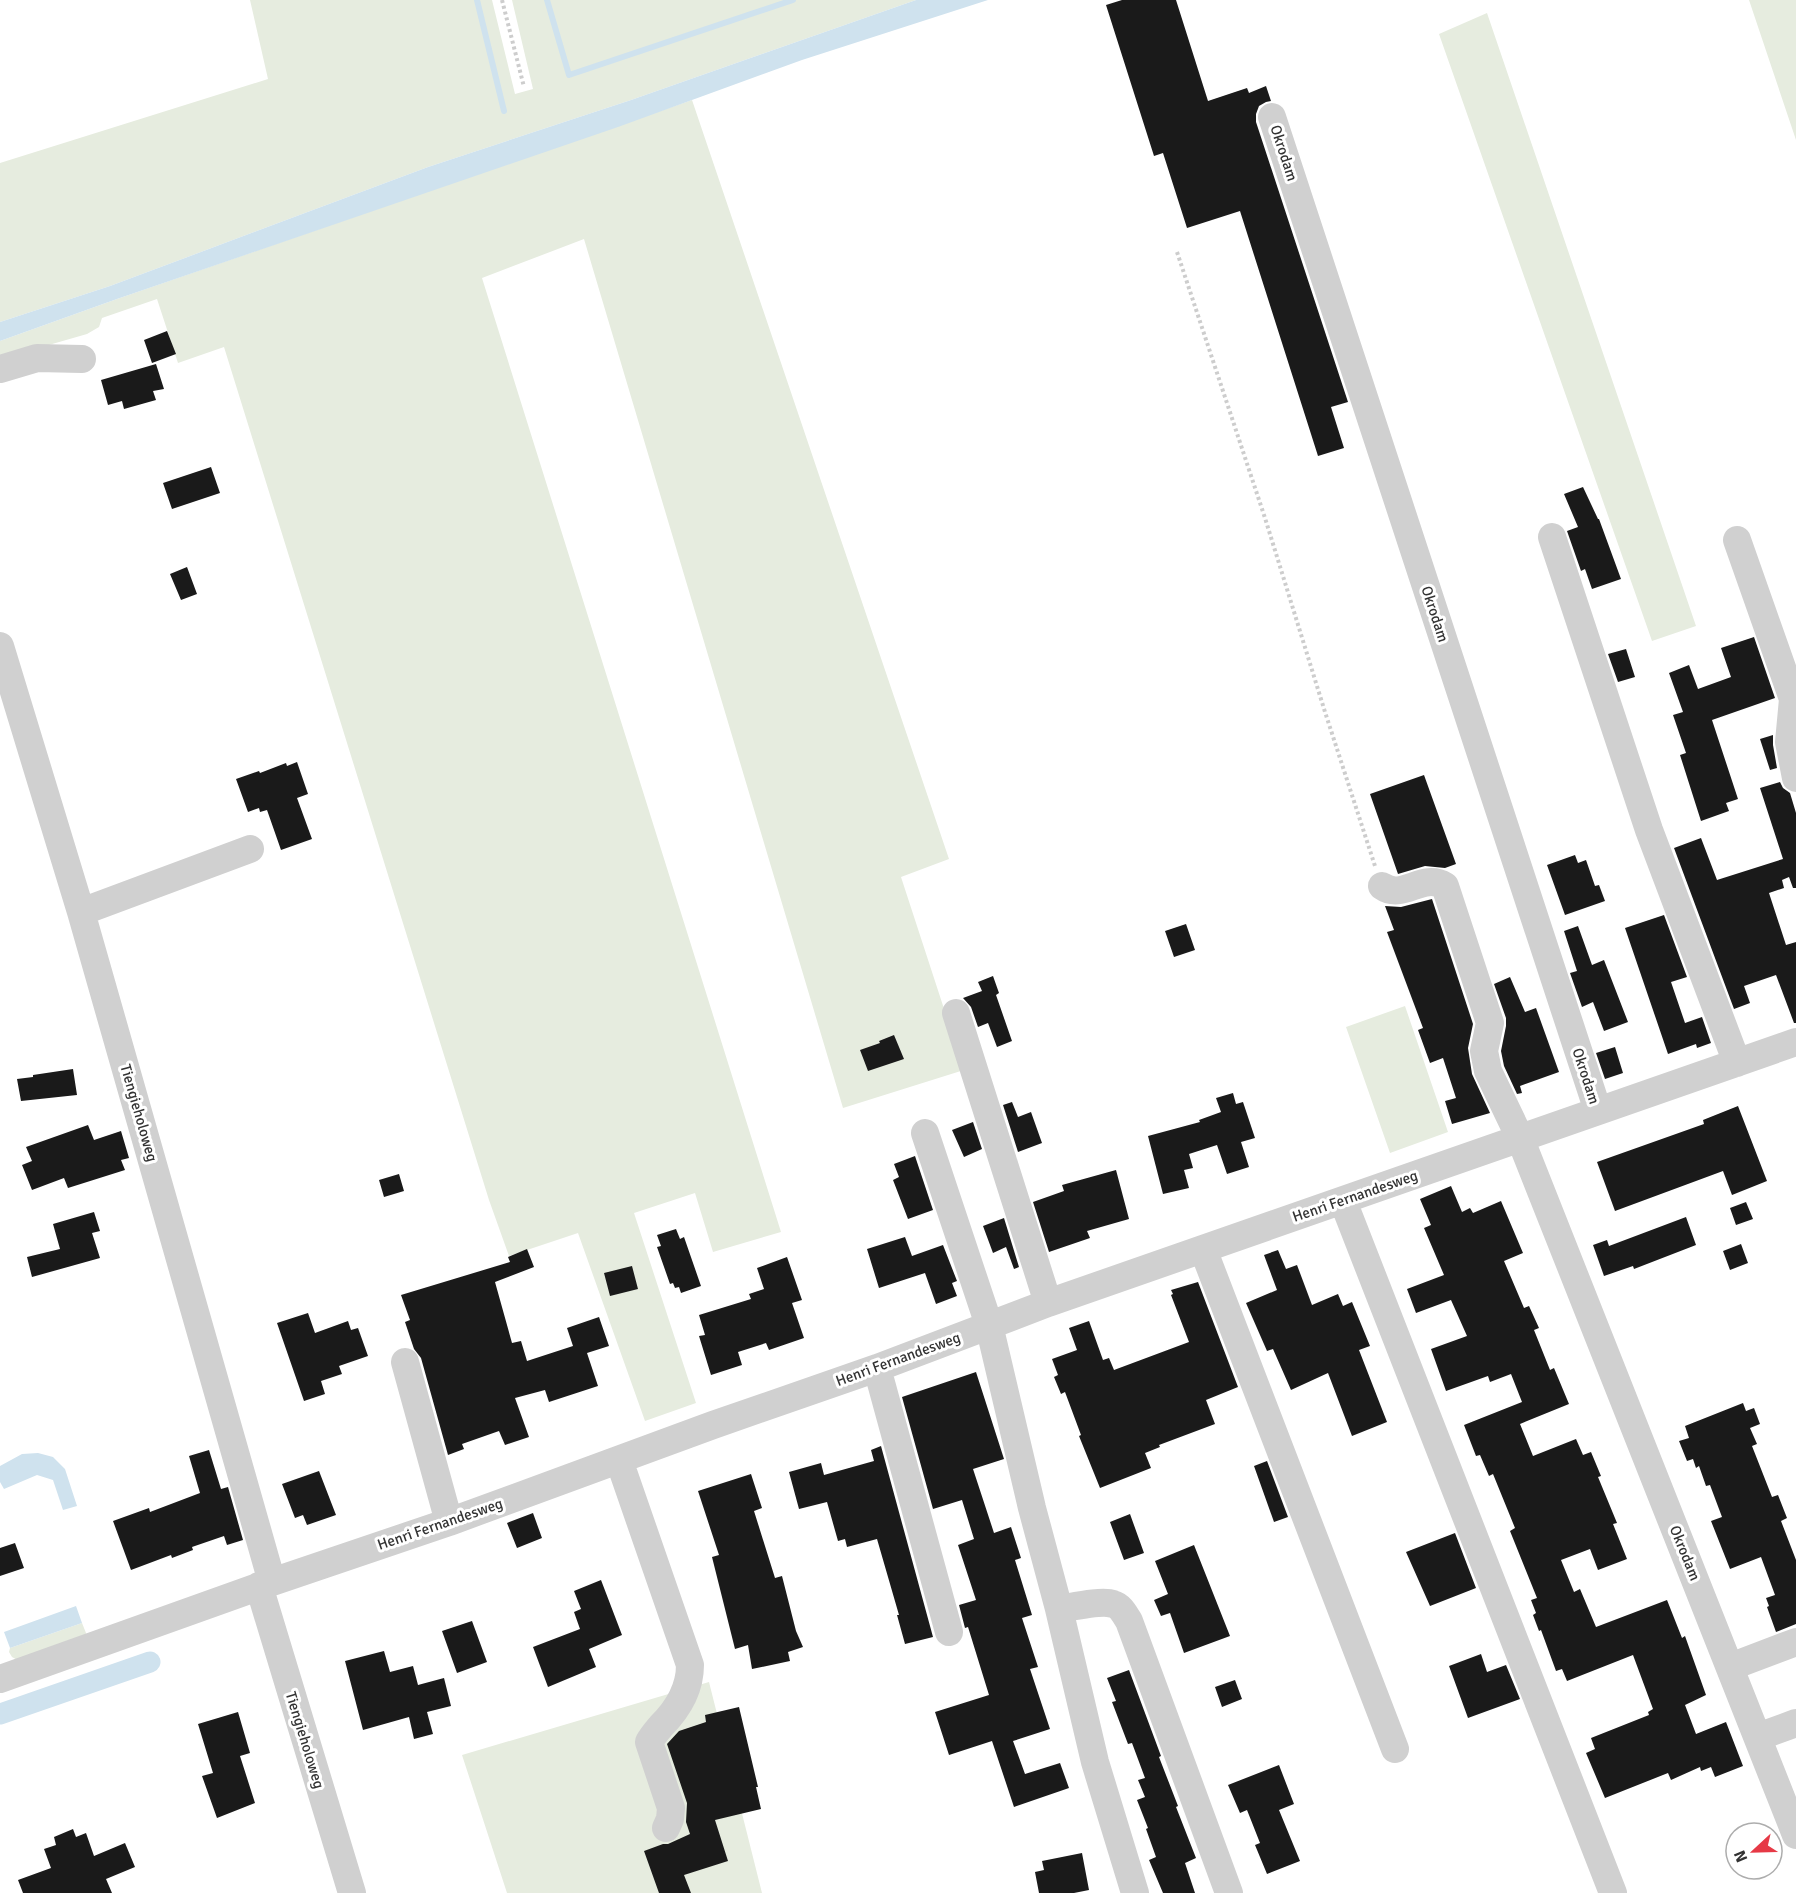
<svg xmlns="http://www.w3.org/2000/svg" width="1796" height="1893" font-family="Signika,sans-serif">
	<rect width="100%" height="100%" fill="#fff"/>
	<!-- green -->
	<path fill="#e6ecdf" d="M250,0H492L515,94L533,89L512,0H916L631,100L428,167L110,286L0,322V163L268,79Z
		M1749,0H1796V140Z
		M1487,13L1696,626L1652,641L1439,34Z
		M692,100L949,859L901,877L964,1070L843,1108L584,239L482,278L781,1232L713,1252L695,1193L634,1213L696,1403L645,1421L578,1233L509,1256L489,1200L224,347L178,363L157,299L102,318L99,327L87,334L0,359V341L117,299Z
		M1405,1006L1448,1132L1390,1153L1346,1027Z
		M82,1623L88,1638L19,1661L12,1657L9,1652L10,1648Z
		M709,1682L762,1893H507L462,1755Z"/>
	<!-- water -->
	<path fill="#cfe2ee" d="M916,0H988L802,60L618,127L117,299L0,341V322L110,286L428,167L631,100Z
		M38,1453L53,1457L65,1469L77,1506L63,1510L53,1480L37,1475L4,1489L0,1482V1466L22,1454Z
		M76,1606L82,1623L10,1648L4,1632Z"/>
	<g fill="none" stroke-linecap="round" stroke-linejoin="round">
		<!-- stream -->
		<path stroke="#cfe2ee" stroke-width="6" d="M477,0L504,111
			M547,0L569,75L793,0"/>
		<!-- canal -->
		<path stroke="#cfe2ee" stroke-width="21" d="M0,1714L150,1662"/>
	</g>
	<!-- building -->
	<path fill="#1a1a1a" d="M1122,0H1176L1208,101L1247,88L1249,93L1266,86L1271,101L1266,102L1259,106L1256,114V122L1348,402L1331,407L1344,448L1318,456L1240,211L1187,228L1163,153L1154,156L1106,5Z
		M167,331L176,354L152,363L144,340Z
		M156,364L164,389L153,391L156,400L124,409L122,401L108,405L101,380Z
		M211,467L220,493L172,509L163,483Z
		M1583,487L1598,519H1599L1621,579L1592,589L1585,569L1581,571L1567,531L1578,527L1564,494Z
		M187,567L197,594L181,600L170,574Z
		M1754,637L1775,698L1712,720L1738,799L1726,803L1729,811L1701,821L1680,755L1686,753L1673,715L1683,712L1669,673L1689,665L1698,689L1731,677L1721,648Z
		M1626,649L1635,677L1618,682L1608,654Z
		M1773,735V745L1777,768L1770,770L1760,739Z
		M297,762L308,794L297,798L312,839L281,850L267,810L260,812L259,808L248,812L236,779L259,771L260,773L286,763L287,766Z
		M1424,775L1456,864L1445,868L1425,866L1398,874L1370,794Z
		M1780,782L1783,788L1790,793L1796,813V888H1793L1789,877L1782,880L1784,888L1769,893L1786,945L1796,942V1023H1794L1776,975L1744,986L1750,1003L1734,1009L1674,848L1701,838L1717,880L1783,859L1760,788Z
		M1575,855L1578,863L1586,860L1595,886L1599,885L1605,901L1565,915L1547,865Z
		M1432,899L1473,1024L1468,1048L1472,1074L1490,1113L1452,1124L1445,1101L1456,1098L1443,1058L1430,1063L1418,1030L1423,1028L1387,932L1394,930L1385,906L1401,907Z
		M1664,915L1687,977L1671,982L1685,1023L1702,1017L1711,1043L1697,1048L1696,1044L1668,1054L1625,928Z
		M1186,924L1195,950L1174,957L1165,931Z
		M1578,926L1592,965L1604,960L1628,1022L1604,1031L1593,1002L1582,1007L1570,973L1577,971L1564,931Z
		M993,976L999,993L996,995L1012,1041L997,1047L988,1023L978,1027L971,1007L963,998L982,991L978,982Z
		M1510,977L1525,1012L1536,1008L1559,1072L1520,1086L1522,1093L1517,1094L1504,1066L1501,1051L1506,1026V1018L1494,984Z
		M894,1035L904,1059L868,1071L860,1050L880,1043L879,1041Z
		M1615,1047L1623,1073L1605,1079L1596,1053Z
		M73,1069L77,1095L21,1101L17,1079L33,1077V1075Z
		M1233,1093L1236,1104L1243,1102L1255,1138L1241,1142L1249,1167L1227,1174L1217,1145L1189,1154L1193,1168L1184,1170L1189,1188L1163,1194L1148,1136L1200,1122L1199,1120L1221,1112L1216,1098Z
		M1012,1102L1018,1117L1031,1112L1042,1143L1018,1152L1003,1105Z
		M1738,1106L1767,1181L1732,1195L1723,1171L1615,1211L1597,1162L1704,1124L1703,1120Z
		M973,1122L982,1149L964,1157L952,1130Z
		M88,1125L94,1140L121,1131L129,1158L121,1160L125,1170L68,1188L64,1178L32,1190L22,1165L32,1161L26,1147Z
		M915,1156L933,1210L908,1219L893,1180L899,1177L894,1164Z
		M1116,1170L1129,1219L1087,1231L1090,1238L1049,1252L1033,1202L1064,1191L1062,1185Z
		M399,1174L404,1191L384,1197L379,1180Z
		M1451,1186L1462,1212L1470,1208L1473,1213L1501,1201L1523,1253L1504,1261L1524,1308L1529,1306L1539,1328L1534,1330L1550,1370L1554,1368L1569,1404L1520,1424L1533,1456L1576,1439L1583,1455L1591,1452L1601,1476L1598,1477L1617,1523L1613,1524L1627,1559L1598,1570L1590,1549L1561,1560L1574,1592L1580,1589L1596,1627L1667,1600L1682,1638L1685,1636L1706,1695L1685,1705L1696,1734L1726,1722L1743,1766L1715,1777L1711,1767L1701,1771L1700,1767L1671,1780L1668,1773L1605,1798L1586,1753L1595,1749L1591,1738L1649,1715L1648,1712L1653,1709L1633,1655L1567,1681L1562,1669L1556,1671L1541,1630L1539,1631L1533,1615L1536,1613L1531,1600L1537,1598L1510,1531L1515,1528L1493,1474L1489,1476L1480,1455L1476,1456L1464,1425L1522,1402L1511,1374L1490,1382L1488,1376L1446,1391L1431,1349L1467,1336L1451,1300L1416,1313L1407,1289L1444,1275L1424,1228L1431,1225L1420,1199Z
		M1746,1202L1753,1219L1736,1225L1730,1208Z
		M94,1212L100,1231L92,1233L100,1258L32,1277L27,1257L60,1249L53,1224Z
		M1686,1217L1696,1245L1634,1269L1633,1266L1604,1276L1593,1245L1607,1240L1609,1246Z
		M1004,1218L1019,1267L1014,1269L1006,1247L993,1253L983,1226Z
		M676,1229L680,1239L684,1237L701,1286L681,1293L679,1287L675,1288L673,1283L670,1284L657,1247L661,1246L657,1235Z
		M905,1237L912,1256L943,1245L957,1281L952,1283L957,1296L936,1304L925,1273L879,1288L867,1249Z
		M1741,1244L1748,1263L1730,1270L1723,1251Z
		M527,1249L534,1267L495,1282L512,1343L521,1341L527,1361L573,1346L567,1328L599,1317L609,1346L587,1353L598,1386L549,1402L545,1390L515,1398L529,1437L505,1445L499,1431L462,1444L464,1449L448,1455L421,1358L414,1349L405,1322L410,1320L401,1295L510,1262L508,1257Z
		M1278,1250L1286,1269L1297,1265L1312,1305L1338,1294L1343,1306L1352,1302L1370,1346L1359,1350L1387,1422L1352,1436L1328,1373L1291,1390L1273,1349L1267,1351L1246,1303L1277,1290L1264,1255Z
		M787,1257L802,1300L792,1303L804,1338L769,1350L766,1343L738,1352L742,1365L711,1375L699,1336L705,1335L699,1315L751,1299L749,1294L764,1289L757,1268Z
		M632,1266L638,1289L610,1296L604,1273Z
		M1198,1282L1238,1387L1206,1400L1215,1424L1159,1445L1160,1447L1145,1453L1151,1468L1100,1488L1079,1436L1081,1435L1065,1392L1061,1394L1054,1377L1058,1375L1052,1359L1077,1350L1069,1328L1089,1321L1103,1360L1109,1358L1114,1370L1189,1342L1171,1295L1173,1294L1171,1290Z
		M308,1313L315,1333L348,1321L351,1330L358,1328L368,1356L339,1366L342,1374L321,1381L325,1394L304,1401L277,1323Z
		M976,1372L1004,1459L973,1469L994,1533L1011,1527L1021,1558L1015,1560L1032,1615L1022,1618L1038,1667L1030,1669L1050,1729L1013,1741L1025,1774L1060,1763L1069,1788L1014,1807L992,1741L949,1755L935,1712L989,1695L968,1627L965,1628L959,1605L976,1600L958,1545L974,1539L962,1500L933,1509L902,1397Z
		M1743,1403L1746,1411L1754,1408L1760,1424L1750,1428L1757,1444L1752,1446L1772,1497L1778,1495L1787,1518L1781,1521L1796,1560V1624L1776,1632L1767,1607L1769,1606L1766,1598L1775,1595L1761,1557L1730,1569L1711,1521L1722,1517L1710,1485L1706,1486L1699,1466L1696,1468L1693,1459L1687,1461L1679,1441L1689,1438L1685,1426Z
		M881,1446L933,1637L905,1644L897,1615H899L877,1539L847,1547L845,1539L838,1541L827,1502L799,1509L789,1472L821,1463L824,1475L874,1461L871,1450Z
		M209,1450L221,1489L228,1487L243,1540L227,1545L224,1536L192,1547L193,1550L172,1558L171,1555L131,1570L113,1521L149,1508L150,1512L200,1493L189,1456Z
		M1267,1461L1288,1517L1274,1522L1254,1466Z
		M319,1471L336,1515L307,1525L303,1515L295,1518L282,1484Z
		M751,1474L762,1508L754,1511L775,1578L782,1576L796,1631L803,1647L788,1652L790,1661L752,1669L748,1645L735,1649L712,1557L719,1555L698,1491Z
		M533,1513L542,1538L517,1548L507,1523Z
		M1130,1514L1144,1553L1124,1560L1110,1522Z
		M1455,1533L1476,1588L1430,1606L1406,1552Z
		M15,1543L24,1568L0,1576V1548Z
		M1194,1545L1230,1636L1184,1653L1170,1613L1161,1616L1154,1600L1168,1594L1155,1561Z
		M601,1580L622,1635L589,1649L596,1667L548,1687L533,1647L580,1629L574,1612L581,1609L574,1591Z
		M472,1621L487,1662L457,1673L442,1631Z
		M384,1651L390,1672L413,1666L418,1685L444,1678L451,1706L427,1712L433,1734L414,1739L409,1717L363,1730L345,1661Z
		M1481,1654L1487,1672L1506,1665L1520,1699L1468,1718L1449,1666Z
		M1129,1670L1161,1756L1159,1757L1178,1806L1176,1807L1196,1858L1185,1863L1195,1893H1163L1149,1860L1156,1857L1146,1829L1148,1828L1137,1800L1145,1797L1138,1780L1145,1778L1132,1743L1128,1744L1112,1702L1116,1701L1107,1678Z
		M1235,1680L1242,1699L1222,1707L1215,1687Z
		M739,1707L758,1787H756L761,1809L715,1820L728,1861L684,1875L691,1893H659L644,1851L663,1844H668L690,1834L686,1822L687,1803L667,1744L679,1731L706,1722L705,1715Z
		M238,1712L250,1753L240,1756L255,1803L217,1818L202,1776L213,1773L198,1724Z
		M1279,1765L1294,1804L1279,1810L1300,1861L1267,1874L1255,1845L1260,1843L1247,1810L1240,1813L1228,1785Z
		M73,1829L76,1837L86,1833L94,1856L125,1843L135,1867L106,1879L112,1893H23L18,1880L51,1868L44,1849L56,1845L54,1837Z
		M1082,1853L1089,1890L1074,1893H1039L1035,1872L1044,1870L1042,1861Z"/>
	<g fill="none" stroke-linecap="round" stroke-linejoin="round">
		<!-- path -->
		<path stroke="#cdcdcd" stroke-width="4" stroke-dasharray="3 3" stroke-linecap="butt" d="M502,0L524,87
			M1177,252L1265,518L1325,712L1375,866"/>
		<!-- minor -->
		<path stroke="#d0d0d0" stroke-width="28" d="M1272,117L1598,1111
			M0,369L37,358L82,359
			M1552,537L1649,830L1737,1063
			M1737,540L1793,699L1789,742L1796,778
			M0,646L81,912L272,1582
			M1382,886C1403,901 1422,872 1445,886L1490,1023L1484,1051L1488,1071L1520,1138L1796,1835
			M81,912L250,849
			M956,1013L1048,1303
			M925,1133L989,1325L1032,1508L1059,1609L1095,1762L1135,1893
			M1343,1201L1613,1893
			M1203,1249L1395,1749
			M405,1362L449,1522
			M877,1368L949,1632
			M619,1460L690,1665C690,1689 678,1709 661,1726C656,1732 653,1735 649,1742L671,1808L670,1819L666,1828
			M259,1586L352,1893
			M1059,1609C1072,1607 1102,1600 1113,1604C1121,1606 1125,1615 1129,1621L1229,1893
			M1730,1667L1796,1642
			M0,1679L272,1582L449,1522L713,1425L877,1368L1048,1303L1796,1042
			M1758,1737L1796,1723"/>
	</g>
	<g text-anchor="middle" dominant-baseline="central" stroke-width="6" stroke-linejoin="round" paint-order="stroke">
		<!-- street labels -->
		<g font-size="15" fill="#333" stroke="#fff">
			<text transform="translate(1284 153) rotate(72)">Okrodam</text>
			<text transform="translate(1435 614) rotate(72)">Okrodam</text>
			<text transform="translate(1586 1076) rotate(72)">Okrodam</text>
			<text transform="translate(139 1113) rotate(74)">Tiengieholoweg</text>
			<text transform="translate(1355 1196) rotate(-19)">Henri Fernandesweg</text>
			<text transform="translate(898 1359) rotate(-20)">Henri Fernandesweg</text>
			<text transform="translate(440 1524) rotate(-19)">Henri Fernandesweg</text>
			<text transform="translate(1685 1553) rotate(68)">Okrodam</text>
			<text transform="translate(305 1740) rotate(73)">Tiengieholoweg</text>
		</g>
	</g>
	<!-- north arrow -->
	<g transform="translate(1754 1851) rotate(248)"><circle r="28" fill="#ffffff" stroke="#adadad" stroke-width="1.5"/>
	<path d="M0-4.5L10 22L0 15L-10 22Z" fill="#e63946"/>
	<text y="-9" font-size="16" font-weight="bold" text-anchor="middle" fill="#333333">N</text>
	</g>
</svg>
